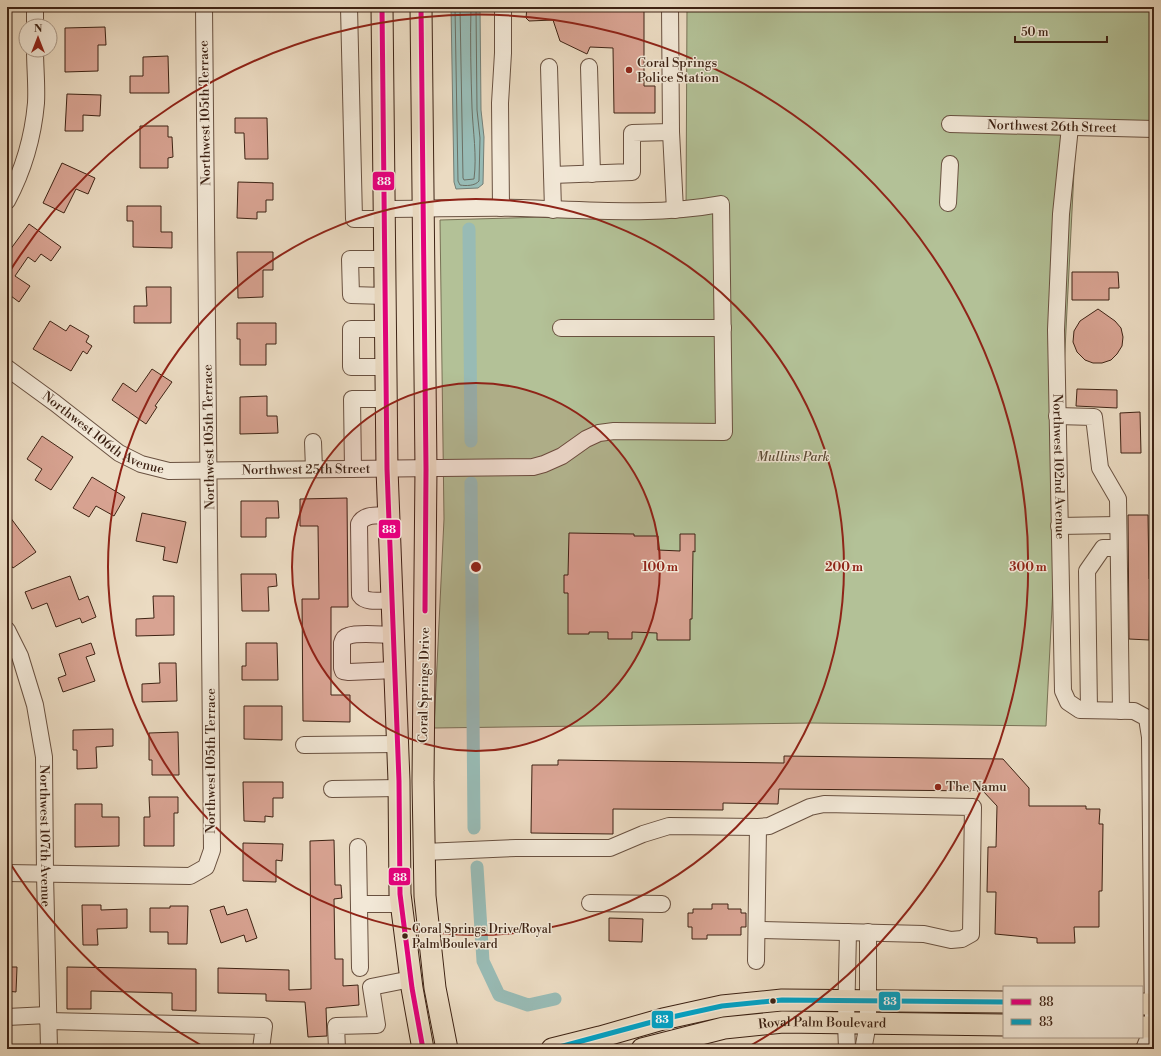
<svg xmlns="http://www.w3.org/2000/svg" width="1161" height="1056" font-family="'Libre Bodoni',serif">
	<rect width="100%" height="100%" fill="#ebdbc2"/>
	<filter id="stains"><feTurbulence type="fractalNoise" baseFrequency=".005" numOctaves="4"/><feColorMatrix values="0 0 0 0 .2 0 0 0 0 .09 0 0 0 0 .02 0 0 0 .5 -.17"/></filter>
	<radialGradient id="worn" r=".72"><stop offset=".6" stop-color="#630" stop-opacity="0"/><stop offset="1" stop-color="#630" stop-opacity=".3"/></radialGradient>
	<!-- green -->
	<path fill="#b3c197" stroke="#787256" d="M687,7H1154V134L1076,132L1046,726L812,723L434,728L444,519L440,220L686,213Z"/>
	<!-- water -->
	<path fill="#98bbb5" stroke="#747e75" d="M451,7H480L481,110L484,137L483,184L478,188L456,189L454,182Z"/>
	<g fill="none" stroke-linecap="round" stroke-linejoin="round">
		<!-- shore -->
		<path stroke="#6b6f64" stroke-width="1" d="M455,7L458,181L460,185C466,186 475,186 479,181L480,138L477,110L476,7
			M460,7L463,178L464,180L474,179C477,155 473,132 472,108C471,75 470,41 471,7"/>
		<!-- canal -->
		<path stroke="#98bbb5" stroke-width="13" d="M469,229L471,441
			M471,483L474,828
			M477,867L483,961L499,995L528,1005L555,999"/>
	</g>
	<!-- building -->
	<path fill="#d8a392" stroke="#3e2314" d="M527,7H644V86H655V113H614L613,48L590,47L587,54L560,41L553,20L529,21L526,18Z
		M105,27L106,45H98V71L65,72V28Z
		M168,56L169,93H130V76H143V57Z
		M67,94L101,95L100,116L83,115V131H65Z
		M235,118H267L268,159H245L244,133H235Z
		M140,126H168V137H172L173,157L168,158V168H140Z
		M62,163L95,178L88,194L76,189L64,213L43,203Z
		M238,182L273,183V200H266V212H257V219L237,218Z
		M127,206H161V232H172V248L133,247V221H127Z
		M29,224L61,247L51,261L41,254L35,262L28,257L15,276L30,286L19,302L7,293V254Z
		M237,252H273V270H263V297L238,298Z
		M1072,272H1118L1119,288H1109V300H1072Z
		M146,287H171V323H134V306H147Z
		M1098,309L1115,321L1121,328L1123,337L1122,346L1117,354L1111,360L1102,363H1093L1085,360L1077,352L1073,342L1074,331L1080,321Z
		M50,321L66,331L70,325L89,336L86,342L92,346L87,354L83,351L71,371L33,349Z
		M237,323H276V344H266V365H240V339H237Z
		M152,369L172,382L155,406L157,407L146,424L112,400L123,383L136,392Z
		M1077,389L1117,390V408L1076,406Z
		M267,396V416H277L278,433L240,434V397Z
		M1140,412L1141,453H1121L1120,413Z
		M42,436L73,457L51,490L35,480L42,469L27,459Z
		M92,477L125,497L114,516L96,506L89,517L73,508Z
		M347,498L348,607H331V695H350V722L303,721L302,599H319L318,526H300V499Z
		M241,501H278L279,518H266V537H241Z
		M7,513L36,552L13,568L7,560Z
		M142,513L186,522L177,563L163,560L165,547L136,541Z
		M1128,515H1148L1149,579H1150L1149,640L1129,639Z
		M569,533L634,534V536H658V550L680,551V534H695V552L693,551L692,619H690V640H657V633L632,632V639H608V632H589V634H568V593H564V575H568Z
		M241,574H276L277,586L268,587L269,611H242Z
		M70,576L79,600L88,596L96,617L82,623L80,618L56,627L47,603L32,609L25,592Z
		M153,596H174V635L136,636V619L154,618Z
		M91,643L95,654L86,657L95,681L63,692L58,678L66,675L59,654Z
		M246,643H277L278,680H242V666H246Z
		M159,663H176L177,701L142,702V684L160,683Z
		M244,706H282V740L244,739Z
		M113,729V746L96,747L97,768L77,769V750H73V730Z
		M178,732L179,775H152V760H149V733Z
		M784,756L1003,759L1029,788V806H1086V809H1100L1099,824H1103L1102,891H1099V927H1074L1075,943H1037V938L995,934L996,892H987L988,847H996L997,806L983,791L779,789L778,804L723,803V810L613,809V834L531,833L532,765H558V760L784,763Z
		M243,782H283V798H273V817L265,816V822L244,821Z
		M149,797H178V813H174V846H144V817H150Z
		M75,804H102V817H119V846L75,847Z
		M334,840L335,885H341L342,898L334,899L335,959H343V986L358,985L359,1005L326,1008L327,1036L308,1037L305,1002L266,1001V994L218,993V968L289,970V990L311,989L310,841Z
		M243,843L283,844L282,861L276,860V882L243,881Z
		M712,904H728V909H741V913H746V927H741V935H707V939H692V927H688V913H693V909H712Z
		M82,905H101V910L127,909V928L97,929L98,945H83Z
		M170,906H188L187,944H168V932H150V908H170Z
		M224,906L227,915L247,909L257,938L246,942L244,935L221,943L210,910Z
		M609,918L643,919L642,942L609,941Z
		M7,967H17L16,992L7,991Z
		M67,967L196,969V1011L172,1010V993L91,991V1009H67Z"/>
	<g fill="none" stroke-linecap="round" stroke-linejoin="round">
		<!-- minor casing -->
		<g stroke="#695140" stroke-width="18">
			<g id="minor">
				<path d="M35,7V26"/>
				<path d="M349,7L354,219H384"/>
				<path d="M670,7L671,132"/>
				<path d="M549,67L553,210"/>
				<path d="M589,67L592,174"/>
				<path id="s1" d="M950,124L1154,129"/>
				<path id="s2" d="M1070,127L1061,214L1056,330L1063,691L1068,702L1080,710L1134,711L1147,718L1150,737L1153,1027L1144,1049"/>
				<path d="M552,175L632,172V133L671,132L675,210"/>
				<path d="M7,201C23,171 33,137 36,103C37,86 35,67 35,50"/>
				<path d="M948,203L950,164"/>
				<path d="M501,208L500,103L503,53V7"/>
				<path d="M385,259H350L351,295L385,296"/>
				<path d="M561,328H723"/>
				<path d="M386,329H351V367H386"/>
				<path id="s3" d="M7,368L55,403L119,453L141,464L169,471L533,467L544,464L562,456L586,439L599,433L614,431L724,432L721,204C657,216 587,210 521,208C476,207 430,209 384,209"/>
				<path d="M1057,416L1094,417L1100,468L1118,499L1121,711"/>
				<path d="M313,442L314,469"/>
				<path d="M353,469L352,399H386"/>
				<path d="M389,515C379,516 364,513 359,524L360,595C366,604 382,600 392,600"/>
				<path d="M1059,526L1118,525"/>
				<path id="s4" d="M7,630L20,656L35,705L44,757L45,874L49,1049"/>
				<path d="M393,635C381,635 359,632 348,636C344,637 343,639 342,643V668L343,671L349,672L395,670"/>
				<path d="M1089,710L1087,571L1103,548H1118"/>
				<path d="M304,745L397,744"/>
				<path d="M332,789L399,788"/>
				<path d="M358,847L360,968"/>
				<path d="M424,852L516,848H610L643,834L669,826L758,827L769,826L810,807L824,804L973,807L971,934L962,939L951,940L924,934L757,930"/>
				<path d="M7,873L190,876L206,867L212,850L204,7"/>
				<path d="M590,903L662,904"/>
				<path d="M359,904H401"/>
				<path d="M756,961L758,827"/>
				<path d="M7,1017L48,1015"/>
				<path d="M48,1021L264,1026L261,1049"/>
				<path d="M337,1049L336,1026L377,1025L371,987L411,979"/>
				<path d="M847,1049L846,1023L848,932"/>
				<path d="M865,1049L864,1045L868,1023V932"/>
			</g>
		</g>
		<!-- major casing -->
		<g stroke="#3e2314" stroke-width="23">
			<g id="major">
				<path d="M382,7L387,469L399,781L400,894L412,988L423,1049"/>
				<path d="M421,7L426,469L423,781L425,896L435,988L447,1049"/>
				<path d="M1142,1004H1154"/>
				<path d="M1142,1027H1154"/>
				<path d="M552,1049L600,1037L663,1019L722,1006L782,1000L1004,1002"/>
				<path id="s5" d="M642,1049L724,1028L783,1022L1004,1025"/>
			</g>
		</g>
		<!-- minor -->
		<use href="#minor" stroke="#f2e8d7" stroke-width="16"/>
		<!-- major -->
		<use href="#major" stroke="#ebdbc2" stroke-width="21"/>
		<!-- bus-1 casing -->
		<g stroke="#f2e8d7" stroke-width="8">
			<path id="bus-1" d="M382,7L387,469L399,781L400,894L412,988L423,1049
				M421,7L426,469L425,611"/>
		</g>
		<!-- bus-2 casing -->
		<g stroke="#f2e8d7" stroke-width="8">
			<path id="bus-2" d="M552,1049L663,1019L722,1006L782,1000L1004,1002"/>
		</g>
		<!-- bus-1 -->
		<use href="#bus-1" stroke="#e5007d" stroke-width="5"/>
		<!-- bus-2 -->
		<use href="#bus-2" stroke="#03a2c5" stroke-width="5"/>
	</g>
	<!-- distance rings -->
	<circle cx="476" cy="567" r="184" fill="#8f2418" fill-opacity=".12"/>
	<g fill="none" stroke="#8f2418" stroke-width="2">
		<circle cx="476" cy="567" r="184"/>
		<circle cx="476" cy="567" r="368"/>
		<path d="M204 1047A552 552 0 0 1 8 860M8 274A552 552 0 1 1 748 1047"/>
	</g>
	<!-- markers -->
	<g fill="#8f2418" stroke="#f2e8d7" stroke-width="1.5">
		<circle cx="629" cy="70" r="4"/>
		<circle cx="938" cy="787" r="4"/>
	</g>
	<g fill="#3e2314" stroke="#f2e8d7" stroke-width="1.5">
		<circle cx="405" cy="936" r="3.5"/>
		<circle cx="773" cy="1001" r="3.5"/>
	</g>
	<g text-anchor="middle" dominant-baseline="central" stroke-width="3" stroke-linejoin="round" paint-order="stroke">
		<!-- bus labels -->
		<g font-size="12" fill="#3e2314" stroke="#f2e8d7" text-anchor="start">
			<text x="412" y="929">Coral Springs Drive/Royal<tspan x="412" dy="15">Palm Boulevard</tspan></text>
		</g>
		<!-- poi labels -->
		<g font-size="13" fill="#3e2314" stroke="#f2e8d7" text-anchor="start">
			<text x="637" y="63">Coral Springs<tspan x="637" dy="15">Police Station</tspan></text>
			<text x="946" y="787">The Namu</text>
		</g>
		<!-- street labels -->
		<g font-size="13" fill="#3e2314" stroke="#f2e8d7">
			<text transform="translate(205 113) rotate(-91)">Northwest 105th Terrace</text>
			<text stroke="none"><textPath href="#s1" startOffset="102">Northwest 26th Street</textPath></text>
			<text stroke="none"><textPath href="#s3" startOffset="117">Northwest 106th Avenue</textPath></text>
			<text transform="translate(209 437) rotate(-91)">Northwest 105th Terrace</text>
			<text stroke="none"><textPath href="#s2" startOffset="340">Northwest 102nd Avenue</textPath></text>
			<text stroke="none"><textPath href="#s3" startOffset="331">Northwest 25th Street</textPath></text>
			<text transform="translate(424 685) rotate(-89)">Coral Springs Drive</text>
			<text transform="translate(211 761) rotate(-90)">Northwest 105th Terrace</text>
			<text stroke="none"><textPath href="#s4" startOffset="212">Northwest 107th Avenue</textPath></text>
			<text stroke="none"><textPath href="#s5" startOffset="183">Royal Palm Boulevard</textPath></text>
		</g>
		<!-- park labels -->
		<g font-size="13" font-style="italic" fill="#5b4a35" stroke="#f2e8d7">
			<text x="793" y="457">Mullins Park</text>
		</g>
	</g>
	<circle cx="476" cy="567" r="6" fill="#8f2418" stroke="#f2e8d7" stroke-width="2"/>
	<g font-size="12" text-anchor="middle" font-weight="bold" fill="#8f2418" stroke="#f2e8d7" stroke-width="3" stroke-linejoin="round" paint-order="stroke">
		<text x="660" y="571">100 m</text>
		<text x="844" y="571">200 m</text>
		<text x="1028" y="571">300 m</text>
	</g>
	<g stroke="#f2e8d7" stroke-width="1.5">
		<rect x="372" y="171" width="23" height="20" rx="4" fill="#e5007d"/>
		<rect x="378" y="519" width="23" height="20" rx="4" fill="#e5007d"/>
		<rect x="388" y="867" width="23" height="19" rx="4" fill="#e5007d"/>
		<rect x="878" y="991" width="23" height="20" rx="4" fill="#03a2c5"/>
		<rect x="651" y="1010" width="23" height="19" rx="4" fill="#03a2c5"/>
	</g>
	<g font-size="11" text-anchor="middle" font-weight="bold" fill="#fff">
		<text x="384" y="185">88</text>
		<text x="389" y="533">88</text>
		<text x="400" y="881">88</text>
		<text x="890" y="1005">83</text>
		<text x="662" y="1023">83</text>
	</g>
	<!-- margin -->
	<rect width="1161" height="1056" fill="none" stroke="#ebdbc2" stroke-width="24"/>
	<rect x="8" y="8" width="1145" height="1040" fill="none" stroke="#3e2314" stroke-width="2"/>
	<rect x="12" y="12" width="1137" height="1032" fill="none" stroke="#3e2314"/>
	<!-- legend -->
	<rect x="1003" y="986" width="140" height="52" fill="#f2e8d7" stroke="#aa9989"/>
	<rect x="1011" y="999" width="20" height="6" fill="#e5007d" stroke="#aa9989"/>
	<text x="1039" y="1006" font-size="12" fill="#3e2314">88</text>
	<rect x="1011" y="1019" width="20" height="6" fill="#03a2c5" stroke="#aa9989"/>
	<text x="1039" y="1026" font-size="12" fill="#3e2314">83</text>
	<!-- north arrow -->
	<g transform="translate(38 38)"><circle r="19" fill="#f2e8d7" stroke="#aa9989"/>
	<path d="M0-3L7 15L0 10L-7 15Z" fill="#8f2418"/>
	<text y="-6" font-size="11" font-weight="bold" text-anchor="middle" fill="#3e2314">N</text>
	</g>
	<!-- scale -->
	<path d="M1015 36v6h92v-6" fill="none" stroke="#3e2314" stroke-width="2"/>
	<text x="1021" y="36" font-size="12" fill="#3e2314" stroke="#f2e8d7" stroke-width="3" paint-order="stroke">50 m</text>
	<rect width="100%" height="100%" filter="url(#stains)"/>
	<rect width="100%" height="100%" fill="url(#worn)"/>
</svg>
